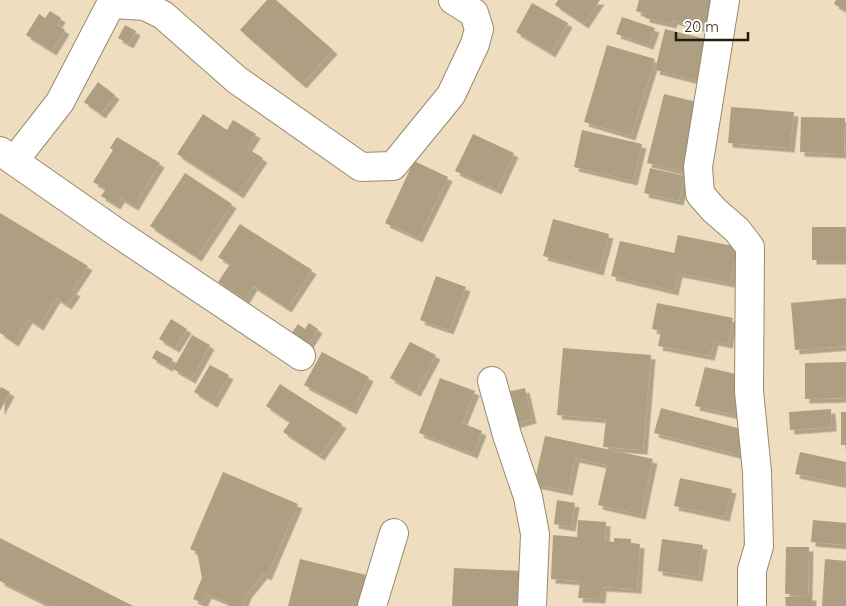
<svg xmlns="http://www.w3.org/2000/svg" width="846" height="606" font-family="Quicksand,sans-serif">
	<defs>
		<filter id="shadow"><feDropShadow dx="4.5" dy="4.5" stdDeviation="0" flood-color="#0004"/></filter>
	</defs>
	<rect width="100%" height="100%" fill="#eeddbe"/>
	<!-- building -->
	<path fill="#af9f82" filter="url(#shadow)" d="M267,0H276L333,50L302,84L240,30Z
		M558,0H600L584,24L555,5Z
		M639,0H714L707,29L673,20L672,24L645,18V14L636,11Z
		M836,0H846V11L834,4Z
		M532,3L568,23L551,53L516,32Z
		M50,11L61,18L57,25L65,30L52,51L26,35L39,14L45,18Z
		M622,17L655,28L649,45L616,34Z
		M125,25L136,31L129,44L118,38Z
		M665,29L714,41L703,82L655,70Z
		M607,45L655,59L631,136L584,122Z
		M98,82L115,95L101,114L84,102Z
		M664,94L705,104L688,173L647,163Z
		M731,107L794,112L790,148L728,143Z
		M203,114L227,130L233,120L256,134L247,148L263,158L239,194L177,154Z
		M801,117L845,118L844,154L800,152Z
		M582,130L642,144L633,181L574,167Z
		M473,134L514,153L497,190L455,171Z
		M117,137L160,163L134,206L120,198L116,205L101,196L106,189L93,182L113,150L110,148Z
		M414,161L448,177L418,238L385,223Z
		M650,168L685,176L679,201L644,193Z
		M185,173L232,204L197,257L150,226Z
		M0,213L88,266L72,290L76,292L67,305L56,298L39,326L28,319L14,342L0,333Z
		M553,219L609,234L599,271L543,256Z
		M240,224L312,270L287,308L253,286L245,299L218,282L230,264L218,257Z
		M812,227H846V260H812Z
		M678,235L738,247L730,283L678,273L674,291L611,276L620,241L674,253Z
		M436,276L466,287L449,330L420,320Z
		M846,298V346L795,350L791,303Z
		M657,303L733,318L728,344L714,341L710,356L658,346L661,331L652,329Z
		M171,319L187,329L175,348L159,339Z
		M309,323L318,329L308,345L291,334L298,324L305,329Z
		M192,335L210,345L191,379L173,369Z
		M410,342L436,355L416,392L390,378Z
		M563,348L651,355L643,450L603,447L606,419L557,415Z
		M156,350L173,359L168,367L152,358Z
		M322,352L369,377L352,410L304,385Z
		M846,362V398L805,399V363Z
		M210,365L229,375L213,403L194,392Z
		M705,367L745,376L735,415L695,406Z
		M440,378L475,391L462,423L482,431L473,454L419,433Z
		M280,384L342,424L320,456L283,432L290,422L266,406Z
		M1,387L10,392L0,411V389Z
		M525,388L532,419L514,424L507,392Z
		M661,408L745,430L739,455L654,433Z
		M831,409L832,427L790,430L789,412Z
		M841,412H846V445H841Z
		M545,436L653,459L641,515L598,505L607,465L575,458L568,491L534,484Z
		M800,452L846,462L844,484L795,474Z
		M223,472L298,504L267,576L263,574L247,594L242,606H228L229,603L207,594L203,603L193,599L202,578L197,552L190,549Z
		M680,478L732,489L725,517L674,506Z
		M557,500L575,503L571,527L554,524Z
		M578,520L606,522L605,541L614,542V538L631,539V543L640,544L637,589L602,587L601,599L578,598L580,581L551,579L553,535L577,537Z
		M813,520L846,523V545L811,542Z
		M0,538L133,606H50L0,581Z
		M662,539L703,545L698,577L658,571Z
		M786,547H809L808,594H785Z
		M300,559L366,575L358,606H288Z
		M825,559L846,561V606H822Z
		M454,568L522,571L520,606H452Z
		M812,596V606H786L785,597Z"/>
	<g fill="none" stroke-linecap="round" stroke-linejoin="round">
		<!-- minor casing -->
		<g stroke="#99896c" stroke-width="30">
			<path id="minor" d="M725,0L698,167L700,194L714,210L737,230L750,247L749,391L757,472L759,546L752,570V606
				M112,4L145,6L163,15L237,80L361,167L393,166L451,95L475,44L479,29L474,13L453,0
				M0,151L14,161L60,102L113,0
				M14,161L116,232L301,356
				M492,381L507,435L528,497L535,534L532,606
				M372,606L394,533"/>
		</g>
		<!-- minor -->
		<use href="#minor" stroke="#fff" stroke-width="28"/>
	</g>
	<!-- scale -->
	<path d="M676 32v8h72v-8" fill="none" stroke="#231d11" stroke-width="2.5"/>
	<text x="684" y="32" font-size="15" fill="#231d11" stroke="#ffffff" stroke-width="4" paint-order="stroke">20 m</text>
</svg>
